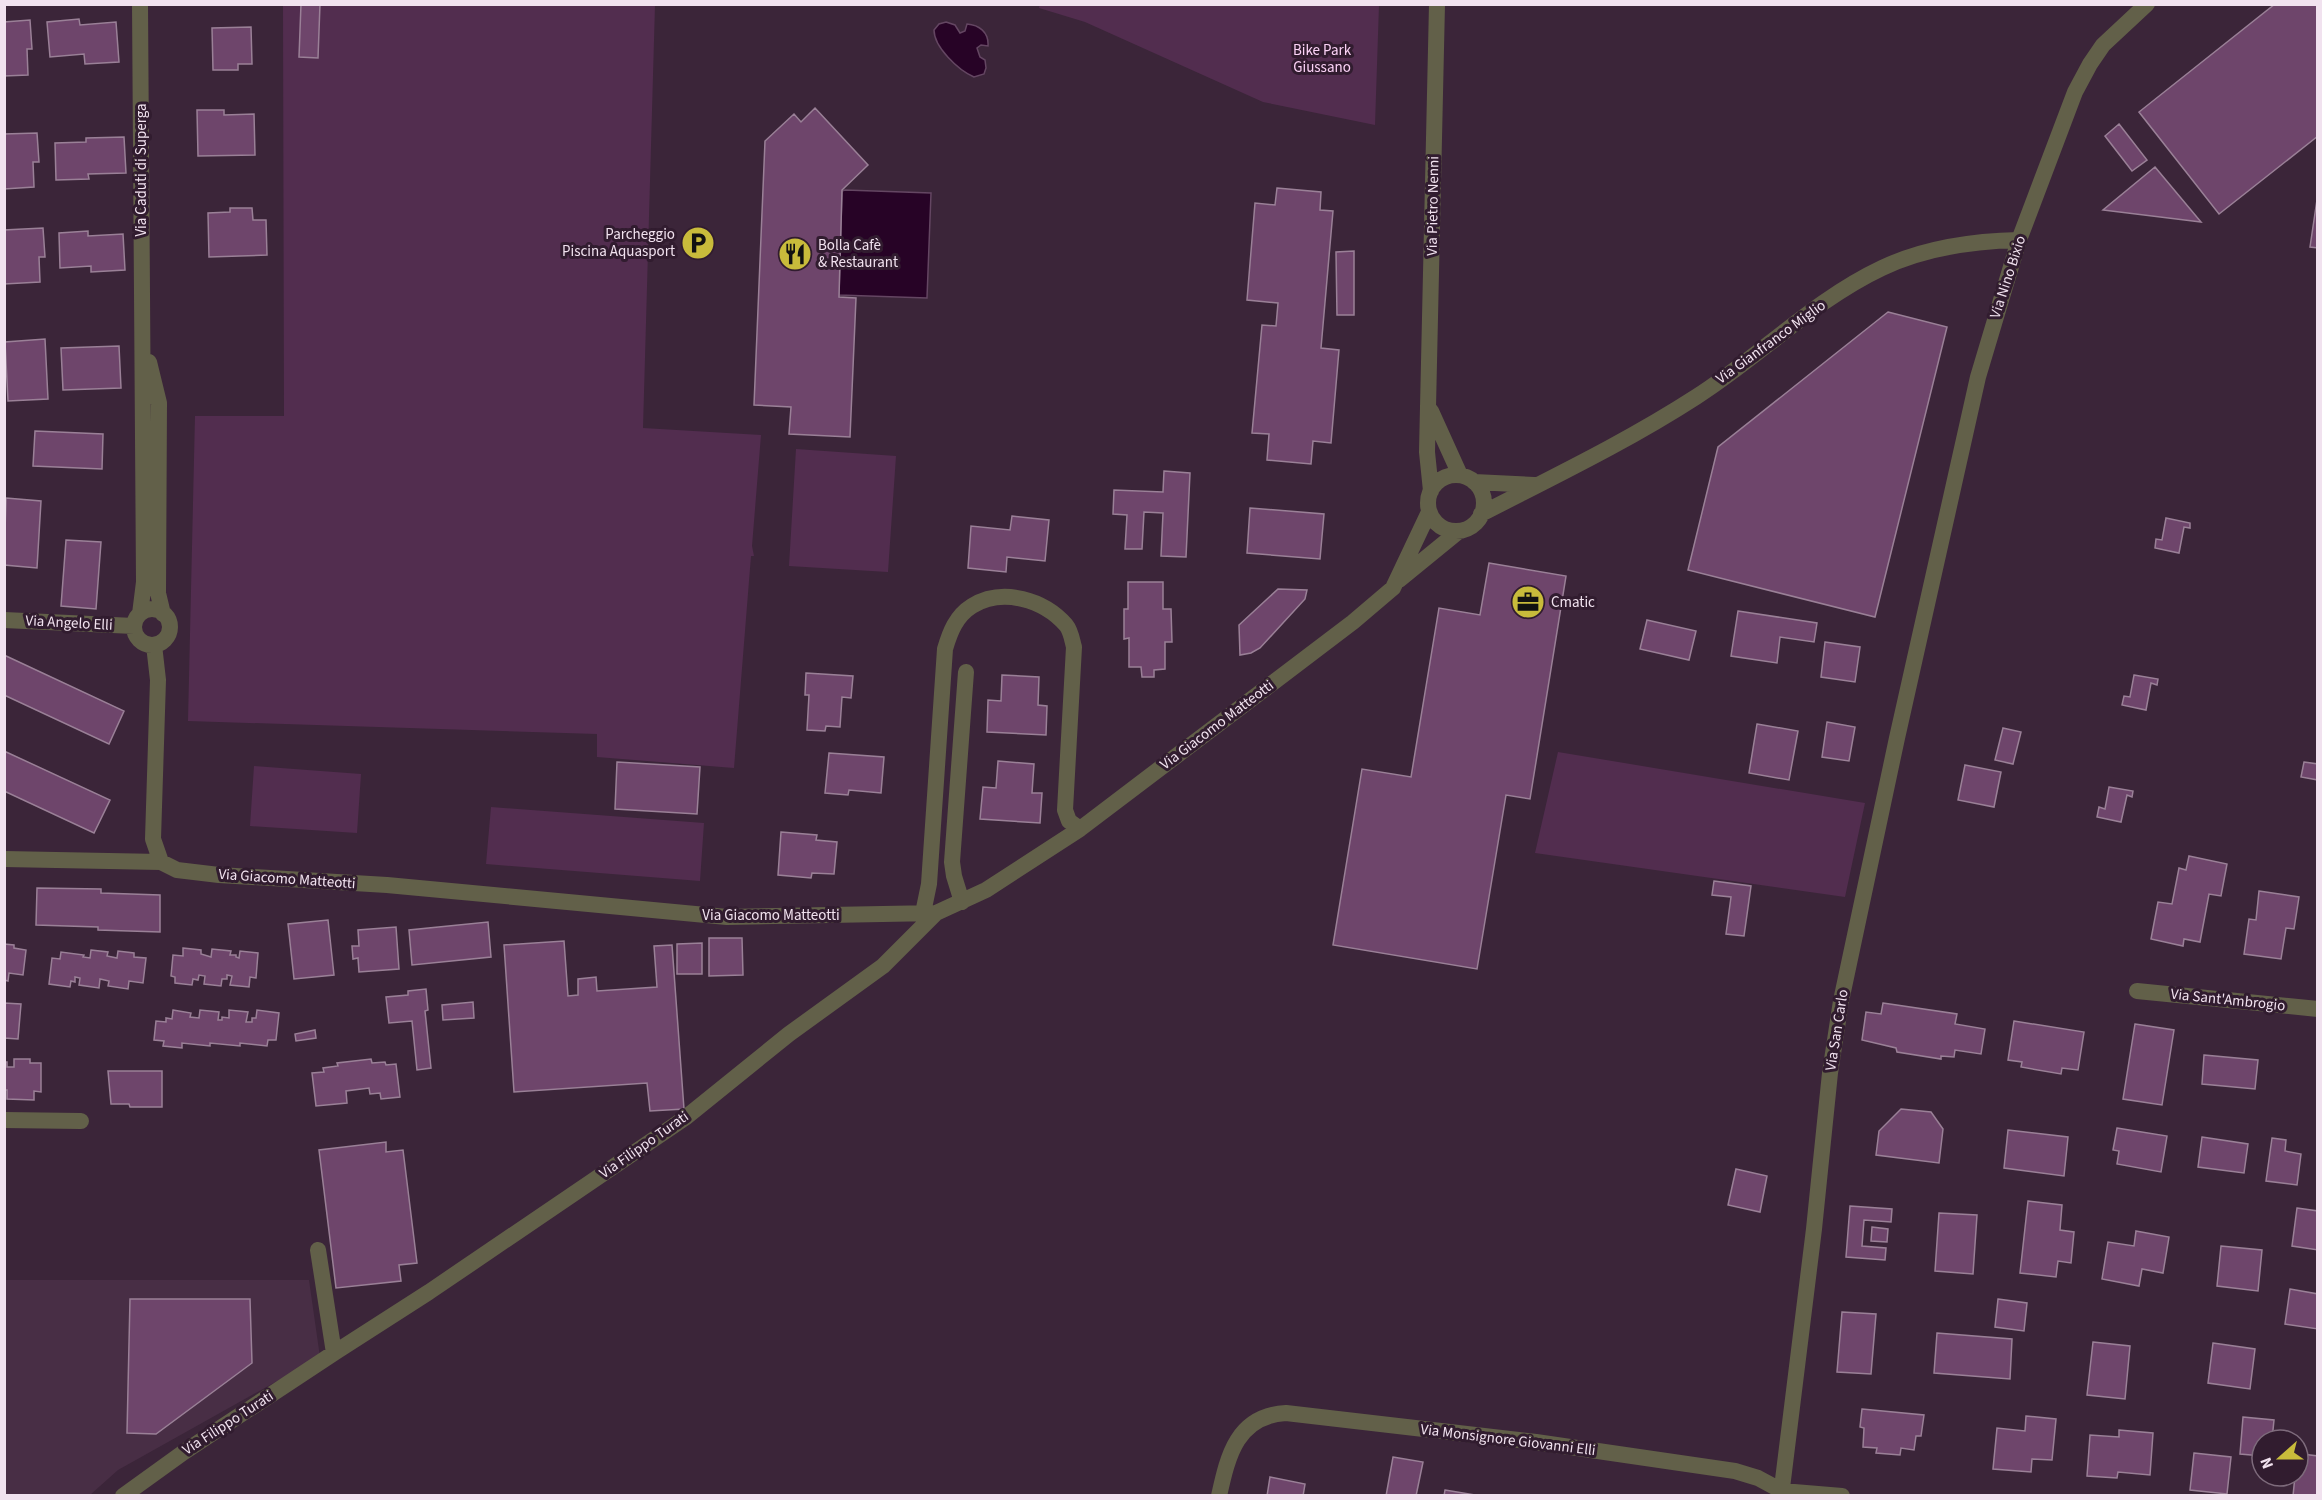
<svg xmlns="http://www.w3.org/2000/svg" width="2322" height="1500" font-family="'Source Sans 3',sans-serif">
	<rect width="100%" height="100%" fill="#3b2539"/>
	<!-- built -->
	<path fill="#482e45" d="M5,1280H309L320,1357L118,1470L90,1495L5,1496Z"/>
	<!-- green -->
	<path fill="#522d4f" d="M1040,4L1379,5L1375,125L1263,102L1085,22L1039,8Z
		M283,5H655L643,428L761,435L752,546L754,556H751L734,768L597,757V734L188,721L195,416H284Z
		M796,449L896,456L888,572L789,566Z
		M1558,752L1865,803L1845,897L1535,853Z
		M254,766L361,774L357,833L250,826Z
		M491,807L704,823L700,881L486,864Z"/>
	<!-- water -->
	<path fill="#270326" stroke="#644662" stroke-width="1.5" d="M946,22L955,25L960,33L965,31L967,24C979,25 989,32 988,46L981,45L977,48L980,57L985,60L986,68L984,74L974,77C958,70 934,47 934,30L939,24Z
		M845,190L931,193L927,298L839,295L842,191Z"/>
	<!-- building -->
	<path fill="#6e456b" stroke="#9a8097" stroke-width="1.5" d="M301,4H320L318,58L299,57Z
		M2275,4H2318V136L2219,214L2139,112Z
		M79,19L80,25L116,22L119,62L85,64L84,54L50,57L47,22Z
		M30,20L32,49H27L28,75L4,76V22Z
		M251,27L252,64H238V70H213L212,28Z
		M815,108L868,165L842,190L839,297L856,298L850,437L789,434L791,407L754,405L765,141L794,114L801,122Z
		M197,110H224V115L254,114L255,155L198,156Z
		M2119,124L2147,160L2132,171L2105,136Z
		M37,133L39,162H33L34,187L4,189V134Z
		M124,137L126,173L88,174L89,179L56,180L55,143L86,142V138Z
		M2155,167L2201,222L2103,210Z
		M1277,188L1321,192L1320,210L1333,211L1321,348L1339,350L1331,443L1313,441L1311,464L1267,460L1269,434L1252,433L1262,325L1276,326L1278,303L1247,300L1255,203L1275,205Z
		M2318,193V248L2310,247Z
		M230,208H252L253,220H266L267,255L209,257L208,213L230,212Z
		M43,228L45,257H39L40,282L4,284V230Z
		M88,231V236L123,234L125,270L91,272V266L60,268L59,233Z
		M1354,251V315H1337L1336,252Z
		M1888,312L1947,327L1875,617L1688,570L1718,447Z
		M45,339L48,399L8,401L5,342Z
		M119,346L121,388L63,390L61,348Z
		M35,431L103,434L102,469L33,466Z
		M1164,471L1190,473L1186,557L1161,556L1163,513L1144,512L1142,549H1125L1127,515L1113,514L1114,490L1163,492Z
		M6,498L41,501L37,568L4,565Z
		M1250,508L1324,514L1320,559L1247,553Z
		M1012,516L1049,520L1045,561L1007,557L1006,572L968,568L971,526L1010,530Z
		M2166,518L2190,523V528L2184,527L2179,553L2155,548L2156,539L2162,540Z
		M66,540L101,542L96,609L61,606Z
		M1489,563L1566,576L1530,799L1506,795L1477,969L1333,945L1362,769L1411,777L1439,608L1480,615Z
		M1128,582H1163V609H1171L1172,642H1165V669L1154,670V677H1142L1141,667H1129V638L1124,639V609H1128Z
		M1278,589L1307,590L1305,599L1260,648L1251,653L1240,655L1239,625Z
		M1738,611L1817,623L1814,642L1780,637L1777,663L1731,656Z
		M1647,620L1696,631L1689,660L1640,649Z
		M1825,642L1860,647L1855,682L1821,677Z
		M4,655L124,711L109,744L4,695Z
		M806,673L853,676L851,698L842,697L840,727L826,726L825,731L807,730L809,695H805Z
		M1002,675L1039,677L1038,705L1047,706L1046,735L987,732L988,700L1001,701Z
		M2134,675L2158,679L2157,685L2151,683L2146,710L2122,705L2124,696L2130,697Z
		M1827,722L1855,727L1849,761L1822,757Z
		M1757,724L1798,731L1789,780L1749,773Z
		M2003,728L2021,732L2013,764L1995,760Z
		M4,751L110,800L94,833L4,791Z
		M829,753L884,757L881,793L849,790L848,795L825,793Z
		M998,761L1034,764L1032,793H1042L1040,823L980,819L983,787L996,788Z
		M617,762L700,767L697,814L615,809Z
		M2304,762L2318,764V780L2301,777Z
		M1965,765L2001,772L1994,807L1958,800Z
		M2109,787L2133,791L2132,797L2127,795L2121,822L2097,817L2099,807L2105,809Z
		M781,832L817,835L816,840L837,842L834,874L812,873L811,878L778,875Z
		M2189,856L2227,864L2221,896L2209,894L2200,942L2184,939L2183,946L2151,939L2158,902L2172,904L2179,868L2186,870Z
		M1714,881L1751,886L1744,936L1726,934L1731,897L1712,895Z
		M37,888L101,889V893L160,895V932L98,930V927L36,925Z
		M2259,891L2299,897L2294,929L2286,928L2281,959L2244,954L2249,919L2256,920Z
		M328,920L334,975L294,979L288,924Z
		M488,922L491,957L412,965L409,930Z
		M396,927L399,969L359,972L358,958L353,959L352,946H359L358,930Z
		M709,938H742L743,975L709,976Z
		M564,941L568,996L578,995V979L596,977L597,991L657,987L654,946L672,945L684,1109L650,1111L647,1083L514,1092L504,945Z
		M702,943V974H677V944Z
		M4,944L14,945V948L26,950L23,975L9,973L8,981L4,980Z
		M183,948L201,950V954L211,957L212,949L231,951L230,955H236V957L239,958L240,951L258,953L256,978L250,977L249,987L230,985L232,976L227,975V979H222L221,986L204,984L205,976L199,975L198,980L193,979L192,985L175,983V977L171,976L173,955L183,956Z
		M91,950L108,952L107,956L117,958L118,951L134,953V957L146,958L143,983L129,981L128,989L108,986L109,981L100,979L99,988L79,985L80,978L75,977V982L71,981L70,987L49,984L52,958L60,959L61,952L84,955L83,957L90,958Z
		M426,989L428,1010L425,1011L431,1068L417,1070L412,1021L389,1023L386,997L408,995V991Z
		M473,1002L474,1018L443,1020L442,1005Z
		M4,1003L21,1004L18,1039L4,1038Z
		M1883,1003L1957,1014L1955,1024L1985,1029L1981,1054L1955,1050L1954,1057L1941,1056V1059L1897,1052L1896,1048L1862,1040L1866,1012L1881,1014Z
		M173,1010L191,1013L190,1017L199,1018L200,1010L219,1012L218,1020H222V1017L229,1018V1010L248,1012L246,1022H252V1018H256L257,1010L279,1013L276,1040H268L267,1046L240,1043V1046L210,1043V1046L182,1043V1048L163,1046L164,1041L154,1040L156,1021L166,1022V1018L172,1019Z
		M2014,1021L2084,1032L2078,1070L2062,1068L2061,1074L2021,1067L2022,1062L2008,1060Z
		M2135,1024L2174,1030L2162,1105L2123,1099Z
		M315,1030L316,1038L296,1041L295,1034Z
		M2204,1055L2258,1060L2255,1089L2202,1084Z
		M14,1059H30V1063H41V1092L34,1091V1100L7,1099V1090H4V1062H7V1067H14Z
		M371,1059L372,1063L385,1062L386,1065L396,1064L400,1097L381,1099L380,1093L370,1094L369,1088L346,1091L347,1103L316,1106L312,1073L324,1072L323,1068L338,1066L337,1063Z
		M108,1071H162V1107H130L129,1104H111Z
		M1901,1109L1931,1112L1943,1129L1939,1163L1876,1155L1879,1131Z
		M2117,1128L2167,1136L2161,1172L2117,1164L2119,1151L2113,1150Z
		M2008,1130L2068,1137L2064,1176L2004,1168Z
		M2202,1137L2248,1144L2244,1173L2198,1167Z
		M2272,1138L2286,1140L2285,1151L2301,1154L2297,1185L2266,1181Z
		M386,1142V1152L403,1150L417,1263L399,1265L401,1281L336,1288L319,1150Z
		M1736,1169L1767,1176L1760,1212L1728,1205Z
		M2028,1201L2062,1205L2060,1230L2074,1232L2071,1263L2058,1261L2056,1277L2020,1273Z
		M1850,1206L1892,1209L1891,1222L1864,1220L1862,1246L1886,1248L1885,1260L1846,1257Z
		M2297,1208L2318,1211V1250L2292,1246Z
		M1939,1213L1977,1215L1973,1274L1935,1271Z
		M1872,1227L1888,1229L1887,1242L1871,1241Z
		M2136,1231L2169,1237L2163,1273L2142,1269L2139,1286L2102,1279L2108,1242L2134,1246Z
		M2221,1246L2262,1250L2258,1291L2217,1286Z
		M2290,1289L2318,1294V1329L2285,1324Z
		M130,1299H250L252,1363L156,1434L127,1433Z
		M1998,1299L2027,1303L2024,1331L1995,1327Z
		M1842,1312L1876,1314L1871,1374L1837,1372Z
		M1937,1333L2012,1339L2010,1379L1934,1373Z
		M2093,1342L2130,1346L2125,1399L2087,1395Z
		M2213,1343L2255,1349L2250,1389L2208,1383Z
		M1862,1409L1924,1415L1921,1436H1916L1914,1450L1901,1448L1900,1455L1876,1453L1877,1448L1863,1447L1864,1428L1860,1427Z
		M2026,1416L2056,1419L2052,1460L2032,1459L2031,1472L1993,1469L1997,1428L2025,1431Z
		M2243,1417L2274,1420L2272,1440H2262V1456L2240,1454Z
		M2119,1430L2153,1433L2150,1475L2118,1472L2117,1478L2087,1476L2090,1435L2119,1437Z
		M2194,1453L2231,1457L2227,1494L2190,1490Z
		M2302,1454L2318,1456V1496H2293L2295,1476L2299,1473Z
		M1393,1457L1423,1462L1416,1496H1386Z
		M1270,1477L1305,1484L1303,1496H1267Z
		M1445,1490L1481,1496H1444Z"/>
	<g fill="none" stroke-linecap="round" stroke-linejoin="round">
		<!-- street -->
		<path stroke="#626049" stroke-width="16" d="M149,362L159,403L158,593L163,614
			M1431,411L1460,475
			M1428 503a28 28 0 1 1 56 0a28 28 0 1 1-56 0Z
			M1474,482L1534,485
			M1431,491L1427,452L1437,4
			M1481,514C1553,477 1628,441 1696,397C1759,357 1814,300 1882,268C1924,248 1973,241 2019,240
			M1399,580L1459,531
			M134 627a18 18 0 1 1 36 0a18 18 0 1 1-36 0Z
			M140,614L144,582L140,4
			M4,620L134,626
			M154,645L158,680L153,839L161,862
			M4,859L161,862L177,870L219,875L387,885L727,917L936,913L986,890L1080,829L1353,622L1393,588L1429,512
			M962,902L954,876L952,862L966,672
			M923,913L929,884L945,649C950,632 956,616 972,606C1003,587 1044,600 1066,625C1071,631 1072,640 1074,647L1065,810L1069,821L1080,829
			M2137,991L2318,1009
			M4,1120L81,1121
			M334,1353L429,1292L685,1118L789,1034L883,966L936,913
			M123,1496L184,1452L334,1353L318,1250
			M1219,1496C1228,1455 1237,1416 1286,1413L1536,1442L1735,1471L1758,1478L1782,1491L1842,1496
			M1781,1496L1814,1229L1830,1073L1841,1001L1897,738L1978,377L2019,240L2075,92L2090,64L2103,45L2147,4"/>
	</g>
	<!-- icons -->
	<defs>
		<g id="parking-disc" transform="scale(1.725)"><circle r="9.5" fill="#c8bb3b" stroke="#311c2f"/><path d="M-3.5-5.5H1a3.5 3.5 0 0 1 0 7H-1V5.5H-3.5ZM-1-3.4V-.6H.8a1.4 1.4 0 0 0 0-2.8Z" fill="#111"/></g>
		<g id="restaurant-disc" transform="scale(1.725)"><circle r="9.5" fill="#c8bb3b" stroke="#311c2f"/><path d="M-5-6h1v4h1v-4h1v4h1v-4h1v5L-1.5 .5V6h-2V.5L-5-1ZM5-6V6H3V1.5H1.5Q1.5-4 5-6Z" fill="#111"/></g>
		<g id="office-disc" transform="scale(1.725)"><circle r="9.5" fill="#c8bb3b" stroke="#311c2f"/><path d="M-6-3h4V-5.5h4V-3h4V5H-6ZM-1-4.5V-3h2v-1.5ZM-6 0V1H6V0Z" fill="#111"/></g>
	</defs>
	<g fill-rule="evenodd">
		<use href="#parking-disc" x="698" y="243"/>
		<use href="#restaurant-disc" x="795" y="254"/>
		<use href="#office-disc" x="1528" y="602"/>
	</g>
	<g text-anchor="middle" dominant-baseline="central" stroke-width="6" stroke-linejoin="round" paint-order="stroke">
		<!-- park labels -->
		<g font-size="15" fill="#fbd2f6" stroke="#311c2f">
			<text x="1322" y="50">Bike Park<tspan x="1322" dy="17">Giussano</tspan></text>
		</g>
		<!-- street labels -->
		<g font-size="15" fill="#f1e2ef" stroke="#311c2f">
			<text transform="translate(141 170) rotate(-90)">Via Caduti di Superga</text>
			<text transform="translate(1433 206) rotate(-89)">Via Pietro Nenni</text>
			<text transform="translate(2008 277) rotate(-72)">Via Nino Bixio</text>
			<text transform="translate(1771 342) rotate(-36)">Via Gianfranco Miglio</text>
			<text transform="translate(69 623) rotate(3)">Via Angelo Elli</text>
			<text transform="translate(1217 725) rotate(-37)">Via Giacomo Matteotti</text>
			<text transform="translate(287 879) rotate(4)">Via Giacomo Matteotti</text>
			<text x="771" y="915">Via Giacomo Matteotti</text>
			<text transform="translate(2228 1000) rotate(6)">Via Sant'Ambrogio</text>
			<text transform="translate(1837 1030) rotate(-81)">Via San Carlo</text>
			<text transform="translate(644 1145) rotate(-35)">Via Filippo Turati</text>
			<text transform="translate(228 1423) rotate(-33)">Via Filippo Turati</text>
			<text transform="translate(1508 1440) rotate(7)">Via Monsignore Giovanni Elli</text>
		</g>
		<!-- poi labels -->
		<g font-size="15" fill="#f1e2ef" stroke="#311c2f" text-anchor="start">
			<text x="675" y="234" text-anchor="end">Parcheggio<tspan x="675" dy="17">Piscina Aquasport</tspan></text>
			<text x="818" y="245">Bolla Cafè<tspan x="818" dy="17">&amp; Restaurant</tspan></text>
			<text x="1551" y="602">Cmatic</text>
		</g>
	</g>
	<!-- border -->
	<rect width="2322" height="1500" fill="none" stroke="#f1e2ef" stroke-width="12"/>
	<!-- north arrow -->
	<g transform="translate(2280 1458) rotate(249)"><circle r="28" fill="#311c2f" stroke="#7e6b7c" stroke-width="1.5"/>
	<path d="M0-4.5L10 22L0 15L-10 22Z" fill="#c8bb3b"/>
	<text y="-9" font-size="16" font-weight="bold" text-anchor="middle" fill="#f1e2ef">N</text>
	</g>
</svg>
